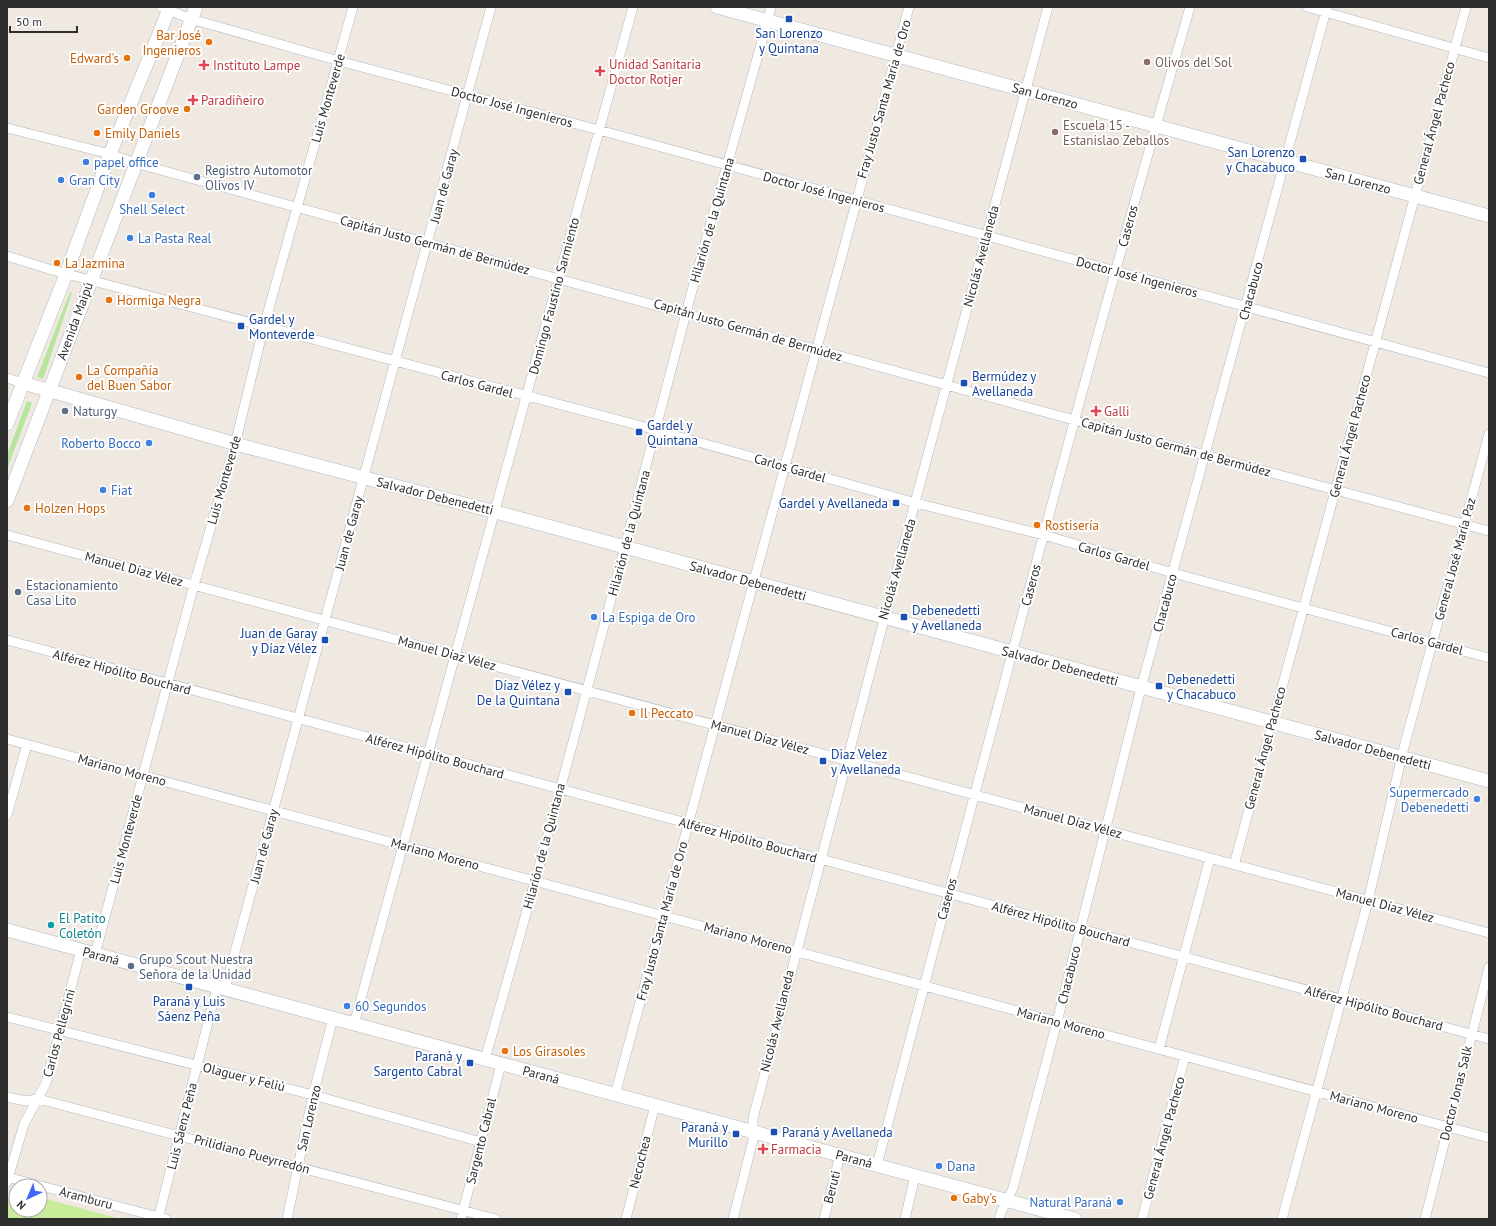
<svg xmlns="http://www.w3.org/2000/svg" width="1496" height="1226" font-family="'PT Sans',sans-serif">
	<rect width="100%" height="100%" fill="#efe9e1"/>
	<!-- green -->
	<path fill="#b6e59e" d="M70,292L72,293L43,379L37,377Z
		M27,401L32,403L7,469V455Z"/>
	<!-- pitch -->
	<path fill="#c9ec9a" d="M14,1190L16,1191V1210H40V1197L120,1219H7C7,1209 6,1197 14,1190Z"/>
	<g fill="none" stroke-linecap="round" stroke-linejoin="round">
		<!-- street casing -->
		<g stroke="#b4b7c1" stroke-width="10">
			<path id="street" d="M161,7L191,19L339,61L599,130L1489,373
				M1307,7L1489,58
				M7,128L110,154L135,163C448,248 761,334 1074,420C1212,458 1351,493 1489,531
				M7,256L52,270L641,426L916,503L1044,535L1173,573L1489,658
				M7,378L23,383
				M7,535L1489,933
				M7,640L1489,1039
				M7,739L1489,1138
				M7,815L27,744
				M1234,865L1466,7
				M95,954L194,585L235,444L264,326L353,7
				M225,989L491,7
				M7,1017L313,1095L481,1142
				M354,1024L633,7
				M1159,1049L1210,858
				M485,1059C556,812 621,562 686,313C713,211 744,109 771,7
				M615,1095L909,7
				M7,1097L26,1101L37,1099L46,1101L496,1219
				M877,1165C979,779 1079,391 1190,7
				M7,1177L166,1219
				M7,1182L24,1124L46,1083L81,950
				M158,1219L217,987
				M287,1219L313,1095L333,1018
				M461,1219L501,1064
				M626,1219L655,1105
				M733,1219L753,1140V1118C848,747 949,377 1048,7
				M824,1219L840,1155
				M905,1219L915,1176
				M999,1219C1002,1208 1008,1199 1013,1188L1057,1022L1141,688L1327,7
				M1142,1219L1185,1056
				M1282,1219L1368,901L1404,747L1489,434
				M1425,1219L1489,967"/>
		</g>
		<!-- secondary casing -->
		<g stroke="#b4b7c1" stroke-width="14">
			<path id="secondary" d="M717,7L1489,216
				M23,383L243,446L503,514L1489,781
				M7,424L63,282L110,154L170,7
				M7,501L196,7
				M7,930L1075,1219"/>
		</g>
		<!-- street -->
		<use href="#street" stroke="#fff" stroke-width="9"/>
		<!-- secondary -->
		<use href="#secondary" stroke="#fff" stroke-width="13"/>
	</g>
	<!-- markers -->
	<g fill="#1a4fb4" stroke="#fff" stroke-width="1.5">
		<rect x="785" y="15" width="8" height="8" rx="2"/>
		<rect x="1299" y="155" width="8" height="8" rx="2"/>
		<rect x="237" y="322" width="8" height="8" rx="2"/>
		<rect x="960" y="379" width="8" height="8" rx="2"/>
		<rect x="635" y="428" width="8" height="8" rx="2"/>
		<rect x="892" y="499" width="8" height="8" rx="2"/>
		<rect x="900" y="613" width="8" height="8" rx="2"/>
		<rect x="321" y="636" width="8" height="8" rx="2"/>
		<rect x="1155" y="682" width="8" height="8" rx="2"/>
		<rect x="564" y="688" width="8" height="8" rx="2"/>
		<rect x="819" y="757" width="8" height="8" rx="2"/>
		<rect x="185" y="983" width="8" height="8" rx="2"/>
		<rect x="466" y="1059" width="8" height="8" rx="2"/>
		<rect x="770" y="1128" width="8" height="8" rx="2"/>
		<rect x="732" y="1130" width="8" height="8" rx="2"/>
	</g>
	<g fill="#e8710a" stroke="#fff" stroke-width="1.5">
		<circle cx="209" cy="42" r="4"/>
		<circle cx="127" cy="58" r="4"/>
		<circle cx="187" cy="109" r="4"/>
		<circle cx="97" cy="133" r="4"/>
		<circle cx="57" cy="263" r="4"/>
		<circle cx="109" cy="300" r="4"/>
		<circle cx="79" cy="377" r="4"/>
		<circle cx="27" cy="508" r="4"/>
		<circle cx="1037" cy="525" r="4"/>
		<circle cx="632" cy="713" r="4"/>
		<circle cx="505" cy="1051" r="4"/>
		<circle cx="954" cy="1198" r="4"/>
	</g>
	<g fill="#8d6e63" stroke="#fff" stroke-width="1.5">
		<circle cx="1147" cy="62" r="4"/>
		<circle cx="1055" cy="132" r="4"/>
	</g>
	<g fill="#e0444e" stroke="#fff" stroke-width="1.5">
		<path d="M202 59h4v4h4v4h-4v4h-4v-4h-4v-4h4z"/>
		<path d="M598 65h4v4h4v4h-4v4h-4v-4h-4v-4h4z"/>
		<path d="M191 94h4v4h4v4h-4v4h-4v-4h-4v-4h4z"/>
		<path d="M1094 405h4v4h4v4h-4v4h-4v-4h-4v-4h4z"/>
		<path d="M761 1143h4v4h4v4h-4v4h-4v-4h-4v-4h4z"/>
	</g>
	<g fill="#3f7fe0" stroke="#fff" stroke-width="1.5">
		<circle cx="86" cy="162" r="4"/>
		<circle cx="61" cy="180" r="4"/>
		<circle cx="152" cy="195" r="4"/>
		<circle cx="130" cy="238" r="4"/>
		<circle cx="149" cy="443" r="4"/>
		<circle cx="103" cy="490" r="4"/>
		<circle cx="594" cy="617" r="4"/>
		<circle cx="1477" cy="799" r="4"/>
		<circle cx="347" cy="1006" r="4"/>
		<circle cx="939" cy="1166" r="4"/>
		<circle cx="1120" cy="1202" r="4"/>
	</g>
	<g fill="#5c6f8a" stroke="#fff" stroke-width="1.5">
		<circle cx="197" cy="177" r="4"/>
		<circle cx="65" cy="411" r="4"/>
		<circle cx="18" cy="592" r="4"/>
		<circle cx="131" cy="966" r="4"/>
	</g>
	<circle fill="#0f9aa8" stroke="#fff" stroke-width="1.5" cx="51" cy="925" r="4"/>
	<g text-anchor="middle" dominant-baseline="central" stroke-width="4" stroke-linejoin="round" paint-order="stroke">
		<!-- transit labels -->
		<g font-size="13" fill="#164399" stroke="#fff" text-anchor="start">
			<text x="789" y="33" text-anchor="middle">San Lorenzo<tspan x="789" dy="15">y Quintana</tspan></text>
			<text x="1295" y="152" text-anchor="end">San Lorenzo<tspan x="1295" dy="15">y Chacabuco</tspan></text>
			<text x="249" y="319">Gardel y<tspan x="249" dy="15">Monteverde</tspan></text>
			<text x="972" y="376">Bermúdez y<tspan x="972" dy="15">Avellaneda</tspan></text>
			<text x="647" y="425">Gardel y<tspan x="647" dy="15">Quintana</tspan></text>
			<text x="888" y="503" text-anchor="end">Gardel y Avellaneda</text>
			<text x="912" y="610">Debenedetti<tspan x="912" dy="15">y Avellaneda</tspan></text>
			<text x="317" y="633" text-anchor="end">Juan de Garay<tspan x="317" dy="15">y Díaz Vélez</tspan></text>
			<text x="1167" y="679">Debenedetti<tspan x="1167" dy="15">y Chacabuco</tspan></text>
			<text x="560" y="685" text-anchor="end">Díaz Vélez y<tspan x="560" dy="15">De la Quintana</tspan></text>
			<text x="831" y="754">Diaz Velez<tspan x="831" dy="15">y Avellaneda</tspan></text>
			<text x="189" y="1001" text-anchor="middle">Paraná y Luis<tspan x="189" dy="15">Sáenz Peña</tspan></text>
			<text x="462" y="1056" text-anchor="end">Paraná y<tspan x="462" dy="15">Sargento Cabral</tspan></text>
			<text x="728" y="1127" text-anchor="end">Paraná y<tspan x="728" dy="15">Murillo</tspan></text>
			<text x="782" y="1132">Paraná y Avellaneda</text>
		</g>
		<!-- food labels -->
		<g font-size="13" fill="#c56008" stroke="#fff" text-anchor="start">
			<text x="201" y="35" text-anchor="end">Bar José<tspan x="201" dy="15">Ingenieros</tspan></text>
			<text x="119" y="58" text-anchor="end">Edward's</text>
			<text x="179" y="109" text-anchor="end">Garden Groove</text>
			<text x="105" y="133">Emily Daniels</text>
			<text x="65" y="263">La Jazmina</text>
			<text x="117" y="300">Hormiga Negra</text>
			<text x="87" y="370">La Compañía<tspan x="87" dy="15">del Buen Sabor</tspan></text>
			<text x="35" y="508">Holzen Hops</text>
			<text x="1045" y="525">Rostisería</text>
			<text x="640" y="713">Il Peccato</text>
			<text x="513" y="1051">Los Girasoles</text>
			<text x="962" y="1198">Gaby's</text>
		</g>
		<!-- education labels -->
		<g font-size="13" fill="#785e54" stroke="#fff" text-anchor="start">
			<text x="1155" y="62">Olivos del Sol</text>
			<text x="1063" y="125">Escuela 15 -<tspan x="1063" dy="15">Estanislao Zeballos</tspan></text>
		</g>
		<!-- health labels -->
		<g font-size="13" fill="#be3a42" stroke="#fff" text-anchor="start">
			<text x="609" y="64">Unidad Sanitaria<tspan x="609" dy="15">Doctor Rotjer</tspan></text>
			<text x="213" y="65">Instituto Lampe</text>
			<text x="201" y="100">Paradiñeiro</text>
			<text x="1104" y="411">Galli</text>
			<text x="771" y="1149">Farmacia</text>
		</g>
		<!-- street labels -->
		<g font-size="13" fill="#2e2e2e" stroke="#fff">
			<text transform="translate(1045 96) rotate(15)">San Lorenzo</text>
			<text transform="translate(328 98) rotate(-74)">Luis Monteverde</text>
			<text transform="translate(884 99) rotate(-74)">Fray Justo Santa María de Oro</text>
			<text transform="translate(512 107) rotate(15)">Doctor José Ingenieros</text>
			<text transform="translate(1434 123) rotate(-75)">General Ángel Pacheco</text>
			<text transform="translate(1358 181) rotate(15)">San Lorenzo</text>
			<text transform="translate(444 186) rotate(-75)">Juan de Garay</text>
			<text transform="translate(824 192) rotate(15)">Doctor José Ingenieros</text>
			<text transform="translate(712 220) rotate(-74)">Hilarión de la Quintana</text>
			<text transform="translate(1128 226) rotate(-75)">Caseros</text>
			<text transform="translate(435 245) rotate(15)">Capitán Justo Germán de Bermúdez</text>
			<text transform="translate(981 256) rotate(-75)">Nicolás Avellaneda</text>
			<text transform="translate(1137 277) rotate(15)">Doctor José Ingenieros</text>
			<text transform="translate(1251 291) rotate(-75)">Chacabuco</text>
			<text transform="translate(554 296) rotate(-75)">Domingo Faustino Sarmiento</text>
			<text transform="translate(75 321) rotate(-70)">Avenida Maipú</text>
			<text transform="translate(748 330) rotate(16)">Capitán Justo Germán de Bermúdez</text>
			<text transform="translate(477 384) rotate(15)">Carlos Gardel</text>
			<text transform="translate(1350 436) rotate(-75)">General Ángel Pacheco</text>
			<text transform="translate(1176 447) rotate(15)">Capitán Justo Germán de Bermúdez</text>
			<text transform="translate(790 468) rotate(16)">Carlos Gardel</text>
			<text transform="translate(224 480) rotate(-74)">Luis Monteverde</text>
			<text transform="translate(435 496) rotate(14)">Salvador Debenedetti</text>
			<text transform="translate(349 533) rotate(-75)">Juan de Garay</text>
			<text transform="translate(629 533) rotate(-75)">Hilarión de la Quintana</text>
			<text transform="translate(1114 556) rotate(16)">Carlos Gardel</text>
			<text transform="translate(1455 559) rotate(-75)">General José María Paz</text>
			<text transform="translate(134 569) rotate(15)">Manuel Díaz Vélez</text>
			<text transform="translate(897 569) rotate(-74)">Nicolás Avellaneda</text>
			<text transform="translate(748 581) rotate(15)">Salvador Debenedetti</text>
			<text transform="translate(1031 585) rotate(-75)">Caseros</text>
			<text transform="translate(1165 603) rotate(-75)">Chacabuco</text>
			<text transform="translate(1427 641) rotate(15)">Carlos Gardel</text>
			<text transform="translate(447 653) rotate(15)">Manuel Díaz Vélez</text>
			<text transform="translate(1060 666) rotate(15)">Salvador Debenedetti</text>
			<text transform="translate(122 672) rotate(15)">Alférez Hipólito Bouchard</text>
			<text transform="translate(760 737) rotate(15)">Manuel Díaz Vélez</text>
			<text transform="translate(1265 748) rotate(-75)">General Ángel Pacheco</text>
			<text transform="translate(1373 750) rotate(15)">Salvador Debenedetti</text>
			<text transform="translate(435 756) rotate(15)">Alférez Hipólito Bouchard</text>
			<text transform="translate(122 770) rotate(15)">Mariano Moreno</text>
			<text transform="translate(1073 821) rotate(15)">Manuel Díaz Vélez</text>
			<text transform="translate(126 839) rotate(-75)">Luis Monteverde</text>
			<text transform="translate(748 840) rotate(15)">Alférez Hipólito Bouchard</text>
			<text transform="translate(264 846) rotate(-75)">Juan de Garay</text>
			<text transform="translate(544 846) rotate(-75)">Hilarión de la Quintana</text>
			<text transform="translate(435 854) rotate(15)">Mariano Moreno</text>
			<text transform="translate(947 899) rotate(-75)">Caseros</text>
			<text transform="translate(1385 905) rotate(15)">Manuel Díaz Vélez</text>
			<text transform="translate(662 921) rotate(-75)">Fray Justo Santa María de Oro</text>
			<text transform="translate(1061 924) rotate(15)">Alférez Hipólito Bouchard</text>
			<text transform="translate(748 938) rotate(15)">Mariano Moreno</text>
			<text transform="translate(101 956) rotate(15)">Paraná</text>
			<text transform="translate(1069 975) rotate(-76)">Chacabuco</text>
			<text transform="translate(1374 1008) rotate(15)">Alférez Hipólito Bouchard</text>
			<text transform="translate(777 1021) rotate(-76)">Nicolás Avellaneda</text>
			<text transform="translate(1061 1023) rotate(15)">Mariano Moreno</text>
			<text transform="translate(59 1033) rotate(-75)">Carlos Pellegrini</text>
			<text transform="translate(541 1075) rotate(15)">Paraná</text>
			<text transform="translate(244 1077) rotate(14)">Olaguer y Feliú</text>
			<text transform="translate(1456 1093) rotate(-76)">Doctor Jonas Salk</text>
			<text transform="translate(1374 1107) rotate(15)">Mariano Moreno</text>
			<text transform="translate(309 1118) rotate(-77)">San Lorenzo</text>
			<text transform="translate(182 1126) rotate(-76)">Luis Sáenz Peña</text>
			<text transform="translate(1164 1138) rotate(-75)">General Ángel Pacheco</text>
			<text transform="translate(481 1141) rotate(-76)">Sargento Cabral</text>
			<text transform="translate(252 1154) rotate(15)">Prilidiano Pueyrredón</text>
			<text transform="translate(854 1159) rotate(15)">Paraná</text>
			<text transform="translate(640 1162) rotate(-76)">Necochea</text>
			<text transform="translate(832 1187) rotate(-76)">Beruti</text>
			<text transform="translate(86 1198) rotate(15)">Aramburu</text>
		</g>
		<!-- shop labels -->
		<g font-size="13" fill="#366cbe" stroke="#fff" text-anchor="start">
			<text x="94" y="162">papel office</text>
			<text x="69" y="180">Gran City</text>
			<text x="152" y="209" text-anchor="middle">Shell Select</text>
			<text x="138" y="238">La Pasta Real</text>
			<text x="141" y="443" text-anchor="end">Roberto Bocco</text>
			<text x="111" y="490">Fiat</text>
			<text x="602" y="617">La Espiga de Oro</text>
			<text x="1469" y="792" text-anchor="end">Supermercado<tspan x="1469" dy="15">Debenedetti</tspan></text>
			<text x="355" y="1006">60 Segundos</text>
			<text x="947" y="1166">Dana</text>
			<text x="1112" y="1202" text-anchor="end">Natural Paraná</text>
		</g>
		<!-- service labels -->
		<g font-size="13" fill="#4e5e75" stroke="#fff" text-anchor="start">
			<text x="205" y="170">Registro Automotor<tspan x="205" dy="15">Olivos IV</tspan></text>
			<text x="73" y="411">Naturgy</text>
			<text x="26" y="585">Estacionamiento<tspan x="26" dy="15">Casa Lito</tspan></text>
			<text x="139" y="959">Grupo Scout Nuestra<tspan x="139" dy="15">Señora de la Unidad</tspan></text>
		</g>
		<!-- culture labels -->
		<g font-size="13" fill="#0d838f" stroke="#fff" text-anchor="start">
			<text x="59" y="918">El Patito<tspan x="59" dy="15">Coletón</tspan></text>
		</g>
	</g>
	<!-- border -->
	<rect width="1496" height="1226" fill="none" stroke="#2e2e2e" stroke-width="16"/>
	<!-- north arrow -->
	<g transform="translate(28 1198) rotate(224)"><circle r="19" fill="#ffffff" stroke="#ababab"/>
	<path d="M0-3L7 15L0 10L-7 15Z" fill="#4264fb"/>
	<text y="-6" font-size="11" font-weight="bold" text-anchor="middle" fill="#2e2e2e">N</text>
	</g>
	<!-- scale -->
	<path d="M10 26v6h67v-6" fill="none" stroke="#2e2e2e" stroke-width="2"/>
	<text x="16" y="26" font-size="12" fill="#2e2e2e" stroke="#ffffff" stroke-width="3" paint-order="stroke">50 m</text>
</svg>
